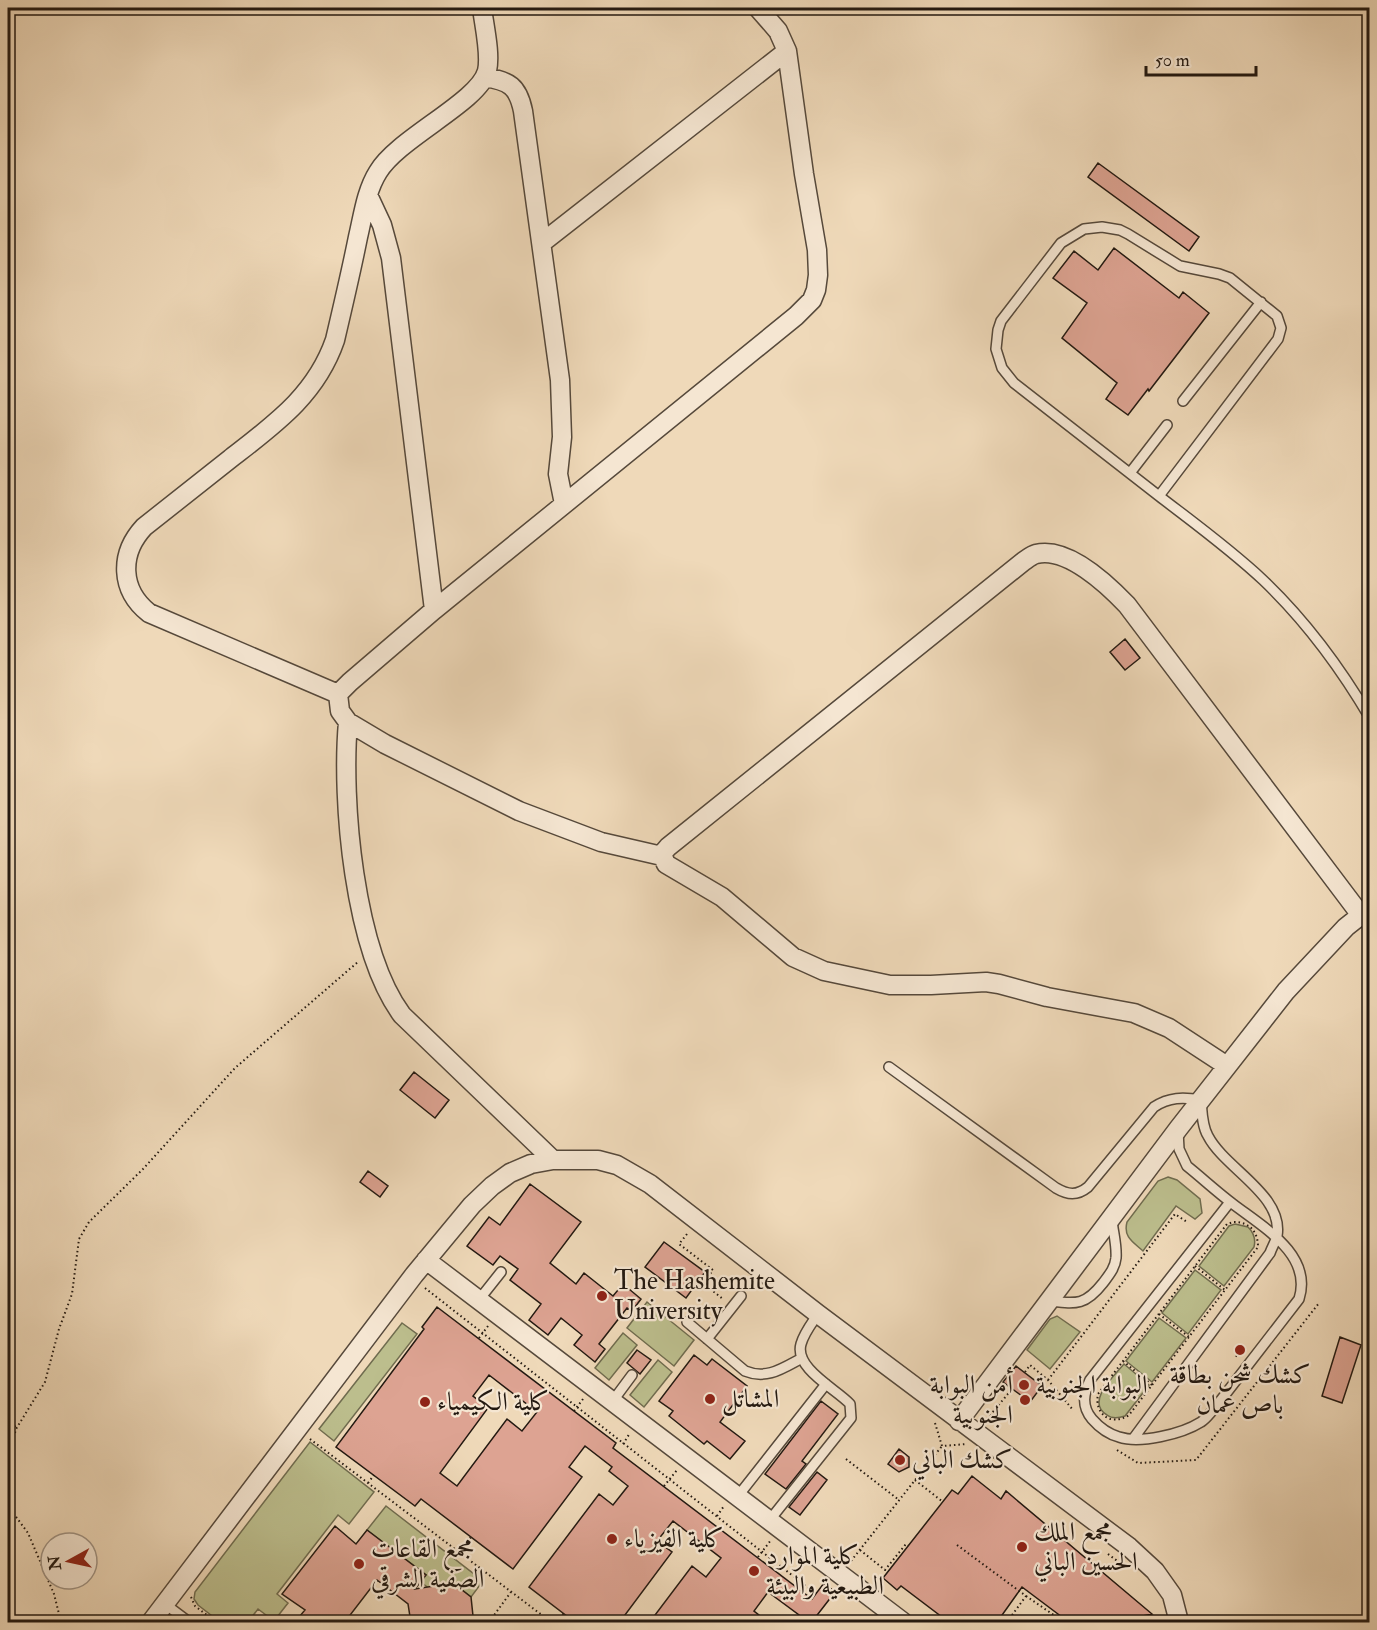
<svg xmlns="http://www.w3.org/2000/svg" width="1377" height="1630" font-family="'IM FELL Double Pica',Amiri,serif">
	<rect width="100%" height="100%" fill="#efd9b9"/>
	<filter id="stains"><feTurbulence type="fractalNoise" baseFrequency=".00333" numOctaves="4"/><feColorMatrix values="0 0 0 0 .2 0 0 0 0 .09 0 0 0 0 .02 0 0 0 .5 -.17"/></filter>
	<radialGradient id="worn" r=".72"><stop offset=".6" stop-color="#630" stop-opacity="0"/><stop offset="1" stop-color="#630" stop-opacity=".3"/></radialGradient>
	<!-- green -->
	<path fill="#bcbe8d" stroke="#706c4f" stroke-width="1.5" d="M1168,1177L1177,1180L1200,1199L1202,1213L1195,1219L1176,1206L1143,1251C1133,1242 1123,1237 1127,1222L1158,1181Z
		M1235,1224L1248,1227C1254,1233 1256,1239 1254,1247L1224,1286L1199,1266L1229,1226Z
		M1195,1270L1221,1290L1188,1334L1162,1313Z
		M647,1302L694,1340L674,1366L627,1328Z
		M1057,1316L1080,1332L1050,1369L1027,1350L1050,1319Z
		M1159,1318L1186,1338L1152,1382L1126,1361Z
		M402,1323L417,1334L334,1441L319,1429Z
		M623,1333L637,1345L609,1380L595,1368Z
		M658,1360L672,1372L644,1407L630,1395Z
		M1124,1364L1149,1385L1125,1416C1119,1418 1112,1419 1107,1415C1085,1402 1114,1376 1124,1364Z
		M310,1442L374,1492L349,1524L338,1515L277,1594L288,1603L274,1621L258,1609L248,1622H220L198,1605L194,1599L195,1592Z
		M386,1506L483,1581L471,1597L453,1583L431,1590L421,1582L426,1575L367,1530Z"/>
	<!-- building -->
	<path fill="#dda392" stroke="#231911" stroke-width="1.5" fill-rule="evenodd" d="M1098,163L1199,237L1189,251L1088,177Z
		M1114,248L1179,298L1183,292L1209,313L1149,391L1148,389L1128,415L1106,399L1117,383L1062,338L1087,303L1053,278L1074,251L1098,270Z
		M1125,639L1140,658L1125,670L1110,652Z
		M414,1072L449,1100L435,1118L400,1090Z
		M368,1171L388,1186L380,1197L360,1182Z
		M530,1184L581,1222L550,1263L576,1284L584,1273L613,1296L623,1284L641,1299L632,1311L627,1308L599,1344L605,1349L595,1362L574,1345L582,1335L561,1318L548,1335L529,1320L541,1304L510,1280L518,1269L500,1256L493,1265L467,1246L489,1217L500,1225Z
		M664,1242L705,1272L686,1298L645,1267Z
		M437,1307L616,1443L613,1448L812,1599L824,1583L835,1592L811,1623H794L799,1615L768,1592L754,1611L769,1623H649L692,1566L706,1577L721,1558L673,1521L657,1541L672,1552L619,1623H576L529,1587L599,1494L613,1505L628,1486L609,1471L612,1467L585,1446L569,1467L582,1477L513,1569L421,1499L415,1506L336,1447L424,1329L422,1327ZM489,1375L537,1412L522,1431L507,1419L457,1486L440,1473L488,1408L473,1396Z
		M1340,1337L1361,1345L1342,1403L1322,1396Z
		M637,1350L651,1360L640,1374L627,1363Z
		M694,1355L707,1365L712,1359L747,1386L720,1422L745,1441L730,1459L707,1441L704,1444L669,1416L673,1411L659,1401Z
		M1016,1366L1042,1386L1030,1402L1003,1382Z
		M821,1401L838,1414L802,1461L806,1464L786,1489L765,1474Z
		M899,1449L909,1457V1467L899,1472L888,1464Z
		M817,1472L827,1480L800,1515L789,1507Z
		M972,1476L1001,1499L1006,1491L1152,1614L1142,1616L1143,1623H1070L1022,1587L1000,1618L997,1616L993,1623H950L901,1586L897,1590L883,1578L952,1490L958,1494Z
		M335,1526L356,1544L367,1530L426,1575L415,1589L453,1583L471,1597L473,1616L468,1623H411L408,1604L377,1580L344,1623H294L305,1610L282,1594Z"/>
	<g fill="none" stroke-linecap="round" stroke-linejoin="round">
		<!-- service casing -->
		<g stroke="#56493b" stroke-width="12">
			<path id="service" d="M1102,227L1120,230L1128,234L1180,266L1219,274L1230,278L1277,316L1281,328L1278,339L1159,496L1014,383L1002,368L996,349L998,330L1001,321L1061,243L1084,229Z
				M1183,401L1261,302
				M1130,473L1167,425
				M1159,496C1194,523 1230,549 1263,580C1305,620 1340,667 1370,718
				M889,1067L1056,1188C1068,1195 1077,1196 1088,1187L1154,1107C1169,1097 1183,1097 1201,1100C1202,1112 1202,1126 1208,1136C1225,1169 1284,1195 1277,1236C1276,1241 1272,1247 1270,1253L1133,1439
				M1178,1131L1179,1149L1187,1166C1202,1178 1217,1192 1233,1204C1263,1227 1313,1255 1299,1299L1214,1409C1210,1413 1206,1419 1201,1422C1182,1434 1140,1444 1119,1437C1108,1434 1099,1427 1092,1419C1081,1406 1084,1393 1090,1380L1230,1202
				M478,1301L501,1272
				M1049,1301C1076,1304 1085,1306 1103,1283C1109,1275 1115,1268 1116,1258C1117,1245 1113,1232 1112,1220
				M687,1322L745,1371C767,1380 783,1368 802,1358
				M707,1339L741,1296
				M612,1402L632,1375
				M738,1496L826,1384
				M769,1521L851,1418L850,1404C836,1389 794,1368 801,1344C804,1333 812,1323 818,1314
				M165,1604L189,1622"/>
		</g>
		<!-- minor casing -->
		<g stroke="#56493b" stroke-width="21">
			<path id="minor" d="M485,77C509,81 518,86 523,111L560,380L562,437L558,474L564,504
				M368,195L382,225L391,258L434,610
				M543,242L787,51
				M338,694L149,613C120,590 119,554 144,527C173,504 202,481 230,459C275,424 316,395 335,340C343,306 351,272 358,237C363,216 366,191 378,172C398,138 479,102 487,71C491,54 484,25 482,8
				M348,722C341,801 354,950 402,1015L553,1160
				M662,856L601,842L519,811L385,744L348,722L340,711L338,694L350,682L434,610L796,316L812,300L816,290L818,275L817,250L804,174L787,51L778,31L758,8
				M1227,1066L1169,1028L1134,1013L1047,997L999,984L986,982L931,985H890L824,971L793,957L722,897L666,864L662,854L668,847L1024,561C1027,559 1032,555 1036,554C1067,546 1108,585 1127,605L1360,914
				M426,1260L903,1622
				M959,1421L1178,1129L1286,991L1346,927L1370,908
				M151,1622L414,1275L472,1205L492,1186L510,1173L531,1164L553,1160H598L617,1165L650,1184L818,1314L1129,1547L1155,1571L1172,1595L1179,1622"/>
		</g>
		<!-- path -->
		<path stroke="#231911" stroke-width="2" stroke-dasharray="1.5 3" stroke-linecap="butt" d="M1234,1222C1249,1222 1258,1231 1258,1247L1129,1415C1111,1427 1094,1414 1098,1394L1227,1224Z
			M687,1234L679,1244L713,1270L703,1283L724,1300
			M1195,1266L1225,1290
			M425,1288L816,1594
			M1159,1314L1189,1337
			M479,1338L488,1326
			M1237,1352L1235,1355L1238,1357
			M1123,1361L1152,1385
			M1025,1372L1030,1365L1048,1380L1073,1410
			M1048,1380L1175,1214L1187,1222
			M8,1409L16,1429
			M574,1411L583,1399
			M987,1419L1012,1389
			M935,1423L942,1446L966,1444
			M310,1439L551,1622
			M623,1444L630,1433
			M1117,1450L1138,1463L1196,1460L1319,1303
			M8,1459L16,1429L45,1382L59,1329L72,1294L79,1239L89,1222L143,1169L235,1068L359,961
			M846,1459L899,1500
			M915,1480L943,1502
			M368,1483L374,1475
			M664,1486L677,1470
			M8,1506L28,1533L54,1594L61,1622
			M717,1516L724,1506
			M957,1545L1026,1596L1007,1622
			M860,1550L885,1570L906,1544L908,1545
			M459,1553L471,1537
			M1108,1554L1120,1563
			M758,1557L771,1540
			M851,1561L942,1446
			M1026,1596L1064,1622
			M191,1597L195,1606L216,1622
			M918,1616L927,1622
			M994,1621L997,1622
			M489,1622L511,1592
			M557,1622L564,1613"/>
		<!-- service -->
		<use href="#service" stroke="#f5e6d2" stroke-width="9"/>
		<!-- minor -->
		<use href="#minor" stroke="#f5e6d2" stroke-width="18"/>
	</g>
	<!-- markers -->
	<g fill="#8f2418" stroke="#f5e6d2" stroke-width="2">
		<circle cx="602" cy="1296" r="6"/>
		<circle cx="1240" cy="1350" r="6"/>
		<circle cx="1024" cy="1385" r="6"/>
		<circle cx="710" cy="1399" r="6"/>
		<circle cx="1025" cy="1400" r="6"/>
		<circle cx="425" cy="1402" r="6"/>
		<circle cx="900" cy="1460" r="6"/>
		<circle cx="612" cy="1539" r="6"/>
		<circle cx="1022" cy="1547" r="6"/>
		<circle cx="359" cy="1564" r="6"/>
		<circle cx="754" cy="1571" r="6"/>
	</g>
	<g text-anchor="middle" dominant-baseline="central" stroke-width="4.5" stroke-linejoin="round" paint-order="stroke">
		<!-- poi labels -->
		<g font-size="26" fill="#231911" stroke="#f5e6d2" text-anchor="start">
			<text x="614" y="1281">The Hashemite<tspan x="614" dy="30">University</tspan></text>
			<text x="1240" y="1375" text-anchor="middle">كشك شحن بطاقة<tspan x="1240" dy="30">باص عمان</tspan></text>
			<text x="1013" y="1385" text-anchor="end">أمن البوابة<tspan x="1013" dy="30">الجنوبية</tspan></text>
			<text x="1036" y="1385">البوابة الجنوبية</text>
			<text x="722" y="1399">المشاتل</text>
			<text x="437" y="1402">كلية الكيمياء</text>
			<text x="912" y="1460">كشك الباني</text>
			<text x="1034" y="1532">مجمع الملك<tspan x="1034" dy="30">الحسين الباني</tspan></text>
			<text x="624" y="1539">كلية الفيزياء</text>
			<text x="371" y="1549">مجمع القاعات<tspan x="371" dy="30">الصفية الشرقي</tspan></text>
			<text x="766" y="1556">كلية الموارد<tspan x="766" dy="30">الطبيعية والبيئة</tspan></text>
		</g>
	</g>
	<!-- margin -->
	<rect width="1377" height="1630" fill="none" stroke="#efd9b9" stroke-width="30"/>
	<rect x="9" y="9" width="1359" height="1612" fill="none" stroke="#231911" stroke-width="3"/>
	<rect x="15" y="15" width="1347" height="1600" fill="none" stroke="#231911" stroke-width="1.5"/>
	<!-- north arrow -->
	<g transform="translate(69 1561) rotate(262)"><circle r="28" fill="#f5e6d2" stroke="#a19485" stroke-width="1.5"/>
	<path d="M0-4.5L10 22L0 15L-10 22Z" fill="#8f2418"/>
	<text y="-9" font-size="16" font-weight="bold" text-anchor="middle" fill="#231911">N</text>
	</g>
	<!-- scale -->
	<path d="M1146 66v9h110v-9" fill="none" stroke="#231911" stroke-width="3"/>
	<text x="1155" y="66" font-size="18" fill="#231911" stroke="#f5e6d2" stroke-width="4.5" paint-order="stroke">50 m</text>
	<rect width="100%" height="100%" filter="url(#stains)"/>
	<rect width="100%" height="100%" fill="url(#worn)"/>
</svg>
